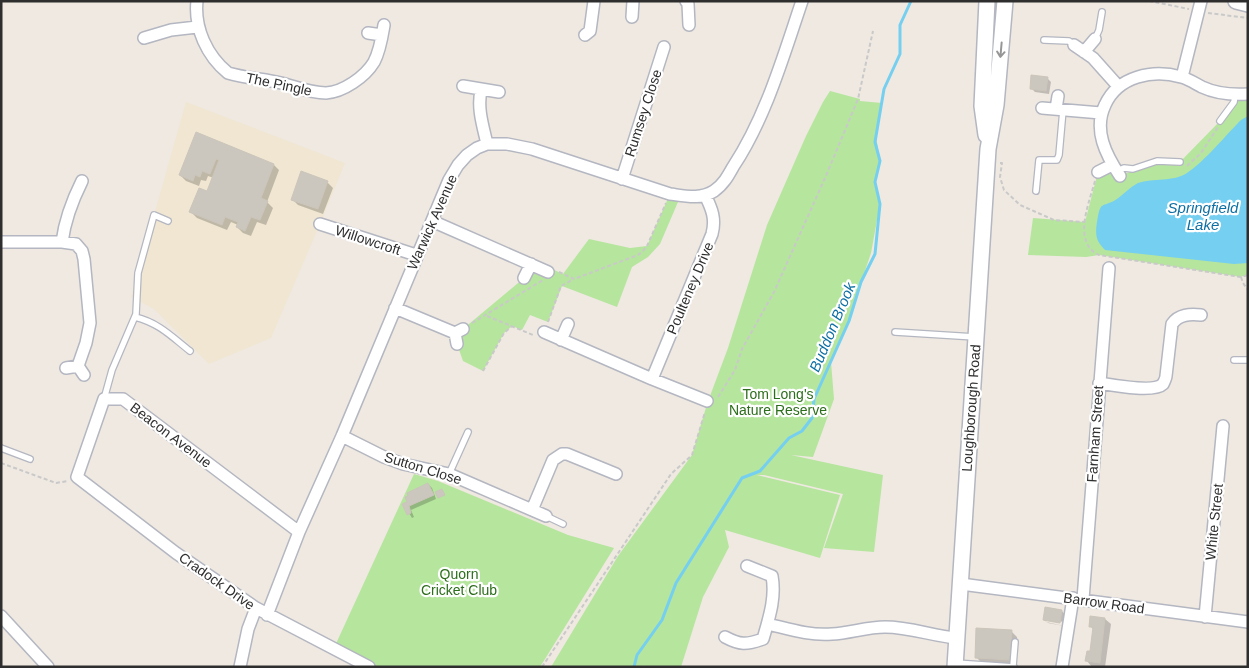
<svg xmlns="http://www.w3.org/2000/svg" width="1249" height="668" font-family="Helvetica,sans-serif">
	<rect width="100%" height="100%" fill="#efe9e1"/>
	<!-- education -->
	<path fill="#f0e6d1" d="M186,102L345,163L320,224L271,338L209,364L154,309L131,297Z"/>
	<!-- green -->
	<path fill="#b6e59e" d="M830,91L860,99V101L882,103L876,136L880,161L875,182L880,204L871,253L847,325L831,362L834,399L813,457L791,455L883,475L874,552L824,548L843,494L764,475H757L840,495L820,558L725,530L729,547L703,597L681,667H645L644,665V667H551L618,556L692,455L707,404L728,348L767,225L806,136L823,102Z
		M1248,93V274L1241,277L1099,255L1086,257L1028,255L1033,218L1085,222L1098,172L1112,165L1120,176L1157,161L1180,162L1220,121L1235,95Z
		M670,194L681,195L660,244L648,257L632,267L617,307L562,286L548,322L530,315L522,330L512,326L504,333L483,371L463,361L457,344L463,329L524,278L531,264L550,268L563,274L589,239L630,248L647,246Z
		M414,474L438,481L568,535L614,548L540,667H373L334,648Z"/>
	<!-- water -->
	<path fill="#75cff0" d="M1248,116V263L1234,264L1105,250C1096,241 1095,235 1097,222C1101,199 1101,209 1117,199C1124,194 1130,187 1138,183C1153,178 1174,182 1187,173C1205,161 1225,136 1241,120Z"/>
	<!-- shadow -->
	<path fill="#0003" d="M1047,78L1051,82L1049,94L1035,92L1031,88Z
		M197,134L274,165L279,170L267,202L273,208L266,225L257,222L251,236L243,233L237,227L238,225L231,222L227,230L197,218L191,212L208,193L214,178L208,176L206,181L201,180L199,186L186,181L180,175Z
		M327,182L333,188L323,214L298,205L292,199Z
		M428,484L432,488L436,499L411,510L414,517L412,518L404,505Z
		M1062,611L1065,615L1064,622L1046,619V622L1064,626L1048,623L1044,620Z
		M1105,619L1111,624L1105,667H1092L1087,661L1091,652L1094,630L1090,626Z
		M1011,631L1017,637L1016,665L982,663L976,657Z"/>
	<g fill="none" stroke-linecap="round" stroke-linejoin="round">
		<!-- stream -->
		<path stroke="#75cff0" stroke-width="3" d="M634,667L637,655L662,620L676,583L742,478L760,471L789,438L802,431L812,418L814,399L849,321L861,282L875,254L880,204L875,182L880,161L875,142L884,89L900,54V25L911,1"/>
	</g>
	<!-- building -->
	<path fill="#cbc7bf" stroke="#cbc5ba" d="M1031,75L1048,77L1046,91L1030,89Z
		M196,132L274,164L261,198L268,201L260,220L251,217L245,231L236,227L238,222L225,217L222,225L189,212L199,188L207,191L219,160L216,159L210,174L202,171L200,177L195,175L193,181L179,175Z
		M301,171L328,181L318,209L291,200Z
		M428,483L434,495L409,506L411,513L407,515L402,504L407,502L405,497L408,496L407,493Z
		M442,489L445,495L438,498L435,492Z
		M1045,607L1062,610L1060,623L1043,620Z
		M1090,616L1105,618L1100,663L1085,661L1087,651H1090L1093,627H1089Z
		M976,628L1012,630L1010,660L975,658Z"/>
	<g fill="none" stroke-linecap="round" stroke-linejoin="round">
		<!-- service casing -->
		<g stroke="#b4b7c1" stroke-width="8">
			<path id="service" d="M1095,39L1099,30L1102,12
				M1044,40L1069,41L1074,45
				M1220,121L1234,102L1235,95
				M1117,171L1124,168L1133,169L1157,161L1180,162
				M1036,191L1039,160H1057L1059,155L1063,110
				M135,317C159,323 171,336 190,351
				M895,332L975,337
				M1234,360H1248
				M104,399L112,370L136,314L138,273L154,215L168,221
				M1,448L30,459
				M449,474L468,432
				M546,516L563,524
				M956,663L1014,667
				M1013,666L1015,642"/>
		</g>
		<!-- minor casing -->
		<g stroke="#b4b7c1" stroke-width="14">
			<path id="minor" d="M197,1C194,28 207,56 228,73C245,78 263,79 281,83C296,87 311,93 326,93C343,92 365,77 374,62C380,51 382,37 384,25
				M686,1L688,4L689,25
				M632,17L633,1
				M368,33L382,35
				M585,35L590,31L594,1
				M144,38L171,30L197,27
				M1074,45L1093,58L1118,86
				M1084,52L1095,39
				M1182,77L1201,1
				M463,86L499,92
				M481,91C477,108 483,126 487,144
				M1042,108L1101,113
				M1056,109L1058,96
				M1098,172L1112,165
				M1120,176C1106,155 1093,130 1105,105C1118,76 1153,69 1181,77C1189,79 1196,84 1202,87C1217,94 1232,95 1248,94
				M622,179L664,47
				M432,221L548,272
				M320,224L416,255
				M1,242H62L76,244L82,251L84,259L90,323L86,343L78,366
				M62,242C65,219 72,201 82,181
				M524,278L531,264
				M395,308L455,333
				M544,332L652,379L707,401
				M561,340L568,324
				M457,344L455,333L463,329
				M66,368L78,366L84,375
				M652,379L712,234C716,219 712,209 705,195
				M1099,383C1112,385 1154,393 1163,384C1164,382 1166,378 1166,376L1172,324C1179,314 1190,314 1201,315
				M342,436L384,457L403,464L449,474L546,516
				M532,510L553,460L562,454H567L616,474
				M299,532L123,399H104L77,477L176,553L256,608L369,667
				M961,584L1248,622
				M1083,599L1109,268
				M267,615L299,532L342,436L449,180L458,165L467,155L477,148L487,144H507L532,149L670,194C685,196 700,200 714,191C723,185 728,176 733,167C766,117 783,57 802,1
				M1,616L48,667
				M1205,617L1223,426
				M768,624C789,629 810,636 832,634C850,633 867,627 885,627C910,627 933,636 957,638
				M725,637C740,645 746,645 763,639C769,618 776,598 772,576L747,566
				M240,667L248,629L256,608
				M1062,667L1073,598"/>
		</g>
		<!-- tertiary casing -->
		<g stroke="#b4b7c1" stroke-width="18">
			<path id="tertiary" d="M1236,1L1248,4
				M986,135L982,106L987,1
				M955,667L988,149L996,105L1005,1"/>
		</g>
		<!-- path -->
		<path stroke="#c9c9c9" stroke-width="2" stroke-dasharray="4 2.5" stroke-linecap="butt" d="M1149,1L1189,9
			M1208,13L1248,18
			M1000,163H1002L1000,177L1004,190L1020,205L1054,220L1085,222
			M1187,166L1201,153L1218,127
			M1095,181C1089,203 1072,243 1099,255L1241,277L1248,275
			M559,272L574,279L638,255L643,251L647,246L666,203
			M1241,277L1243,283L1248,290
			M487,316L533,335
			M548,322L561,286L574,279
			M472,323L543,280
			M483,371L504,333L512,326
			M718,397L735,370L742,349L774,292L825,178L858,99L873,31
			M1,463L56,483L68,481
			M542,667L671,474L692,455L705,412"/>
		<!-- service -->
		<use href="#service" stroke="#fff" stroke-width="5.5"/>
		<!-- minor -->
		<use href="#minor" stroke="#fff" stroke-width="11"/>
		<!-- tertiary -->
		<use href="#tertiary" stroke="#fff" stroke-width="15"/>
	</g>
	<!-- one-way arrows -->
	<defs><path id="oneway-shaft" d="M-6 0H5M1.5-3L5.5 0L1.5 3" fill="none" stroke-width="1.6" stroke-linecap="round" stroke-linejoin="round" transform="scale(1.25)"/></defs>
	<use stroke="#969696" href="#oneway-shaft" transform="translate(1001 50) rotate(95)"/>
	<g text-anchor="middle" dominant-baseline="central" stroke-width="4.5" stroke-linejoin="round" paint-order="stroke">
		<!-- street labels -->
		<g font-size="14" fill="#2e2e2e" stroke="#fff">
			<text transform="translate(279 84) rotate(12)">The Pingle</text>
			<text transform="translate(643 113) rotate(-72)">Rumsey Close</text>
			<text transform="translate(432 222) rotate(-66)">Warwick Avenue</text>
			<text transform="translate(368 240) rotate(18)">Willowcroft</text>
			<text transform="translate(690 288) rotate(-67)">Poulteney Drive</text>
			<text transform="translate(971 408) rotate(-86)">Loughborough Road</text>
			<text transform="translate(1095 434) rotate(-86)">Farnham Street</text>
			<text transform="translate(171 435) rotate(37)">Beacon Avenue</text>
			<text transform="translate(423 468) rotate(17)">Sutton Close</text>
			<text transform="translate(1214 522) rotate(-84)">White Street</text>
			<text transform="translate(217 581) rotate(35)">Cradock Drive</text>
			<text transform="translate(1104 603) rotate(8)">Barrow Road</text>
		</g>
		<!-- park labels -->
		<g font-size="14" fill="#2c6e1b" stroke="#fff">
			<text x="778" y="394">Tom Long's<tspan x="778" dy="16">Nature Reserve</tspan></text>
			<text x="459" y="574">Quorn<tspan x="459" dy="16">Cricket Club</tspan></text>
		</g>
		<!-- water labels -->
		<g font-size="15" font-style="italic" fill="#0d6fa3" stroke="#fff">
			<text x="1203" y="207">Springfield<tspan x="1203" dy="17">Lake</tspan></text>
			<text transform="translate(832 327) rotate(-67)">Buddon Brook</text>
		</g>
	</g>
	<!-- border -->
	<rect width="1249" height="668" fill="none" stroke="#2e2e2e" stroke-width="5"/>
</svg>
